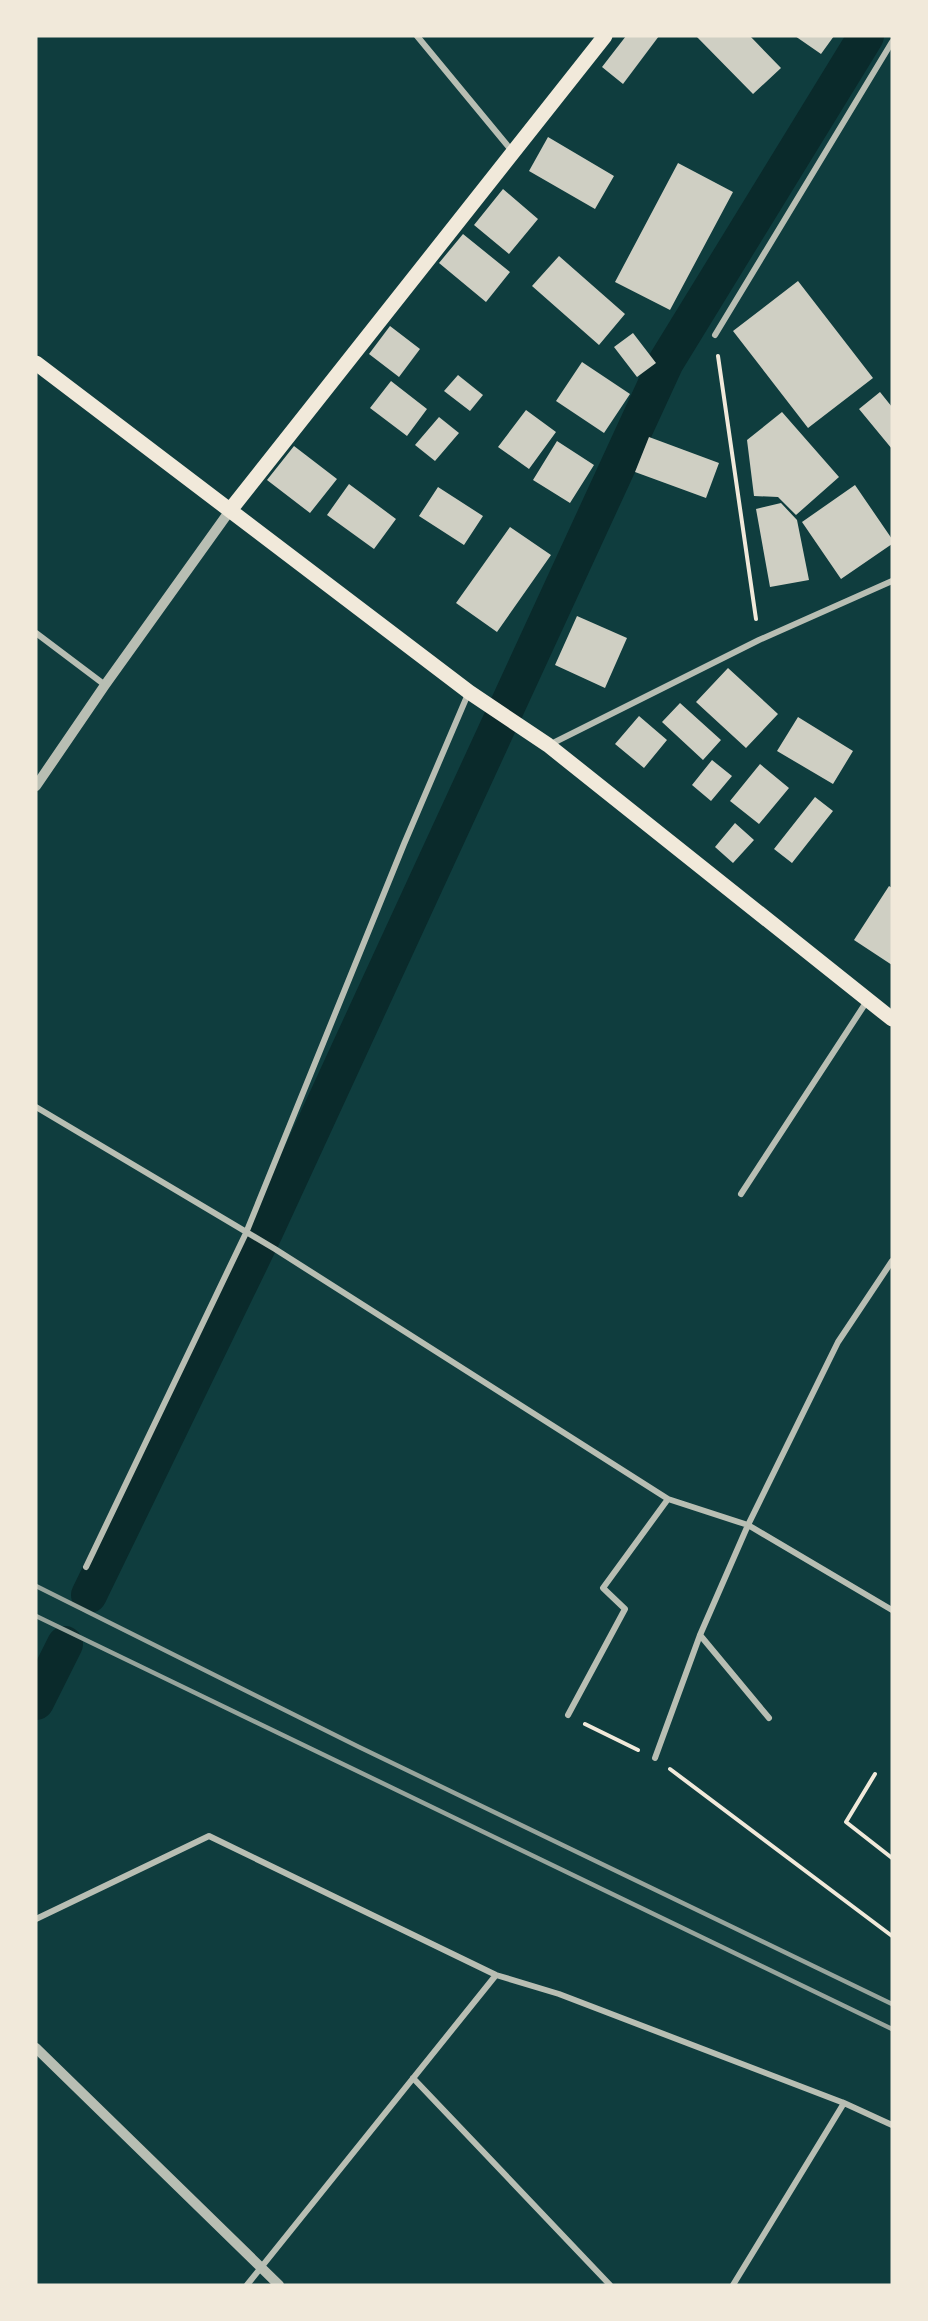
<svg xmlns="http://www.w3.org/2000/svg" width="928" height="2321" font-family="'Libre Baskerville',serif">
	<rect width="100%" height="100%" fill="#0f3d3e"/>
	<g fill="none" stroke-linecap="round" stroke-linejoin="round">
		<!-- canal -->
		<path stroke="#0a2a2b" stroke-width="36" d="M89,1595L266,1230L666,362L866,36
			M36,1702L65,1644"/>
	</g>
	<!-- building -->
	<path fill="#cfcfc3" d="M626,36H659L623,84L602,67Z
		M696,36H750L781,68L753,94Z
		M795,36H834L821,54Z
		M548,137L614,176L595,209L529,171Z
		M678,163L733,192L670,310L615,282Z
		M503,189L538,219L509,254L474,225Z
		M463,234L510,272L486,302L439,263Z
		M559,256L625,314L599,345L532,286Z
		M798,281L873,378L808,428L733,331Z
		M390,326L420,349L399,377L369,354Z
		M633,333L656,363L637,377L614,347Z
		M582,362L630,394L604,433L556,401Z
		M458,375L483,395L470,411L444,391Z
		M391,381L427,409L407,436L370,408Z
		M880,392L892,407V449L859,409Z
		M526,410L556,432L529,469L498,447Z
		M782,412L839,477L796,515L778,497L754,496L747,440Z
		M439,417L459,433L435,461L415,445Z
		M649,437L719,463L706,498L635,472Z
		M557,441L594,465L570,503L533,480Z
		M294,446L337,479L310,513L267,480Z
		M349,484L396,519L374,549L327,515Z
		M855,485L892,539V544L841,579L802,522Z
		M438,487L483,516L464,545L419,516Z
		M781,503L797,520L809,580L770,587L756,509Z
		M510,527L551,555L497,632L456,603Z
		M577,616L627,638L605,688L555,665Z
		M728,668L778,714L746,748L696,702Z
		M680,703L721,740L703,760L662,722Z
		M639,716L667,740L644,768L615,744Z
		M798,717L853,751L833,784L777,751Z
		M712,760L732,776L711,801L692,785Z
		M760,764L789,788L759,824L730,801Z
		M815,797L833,811L792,863L774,849Z
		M735,823L754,840L733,863L715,847Z
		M889,886L892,888V965L854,940Z"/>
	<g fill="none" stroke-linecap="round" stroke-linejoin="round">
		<!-- path -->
		<path stroke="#f1e9da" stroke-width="4" d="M718,356L756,619
			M585,1724L638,1750
			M670,1769L892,1936
			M875,1774L846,1822L892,1858"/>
		<!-- minor -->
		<path stroke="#b8beb3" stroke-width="6" d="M417,36L512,151
			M715,335L892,42
			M36,633L105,685
			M549,745L759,640L892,581
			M36,1107L275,1249L668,1499L748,1525L892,1610
			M741,1194L867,1001
			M86,1567L246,1233L404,844L468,694
			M700,1635L769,1718
			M568,1715L625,1609L603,1588L668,1499
			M655,1758L700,1635L748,1525L838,1342L892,1261
			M36,1919L209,1836L496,1975L559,1994L844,2103L892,2125
			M413,2078L610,2285
			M247,2285L496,1975
			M733,2285L844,2103"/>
		<!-- tertiary -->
		<path stroke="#b8beb3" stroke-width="10" d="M36,786L105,685L231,509
			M36,2048L279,2285"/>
		<!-- primary -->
		<path stroke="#f1e9da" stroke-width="15" d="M36,363L469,692L548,745L892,1019
			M231,509L605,36"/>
		<!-- rail -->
		<path stroke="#97a49c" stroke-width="4.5" d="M36,1586L359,1747L892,2004
			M36,1616L892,2029"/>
	</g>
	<!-- border -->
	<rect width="928" height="2321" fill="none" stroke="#f1e9da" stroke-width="75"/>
</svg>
